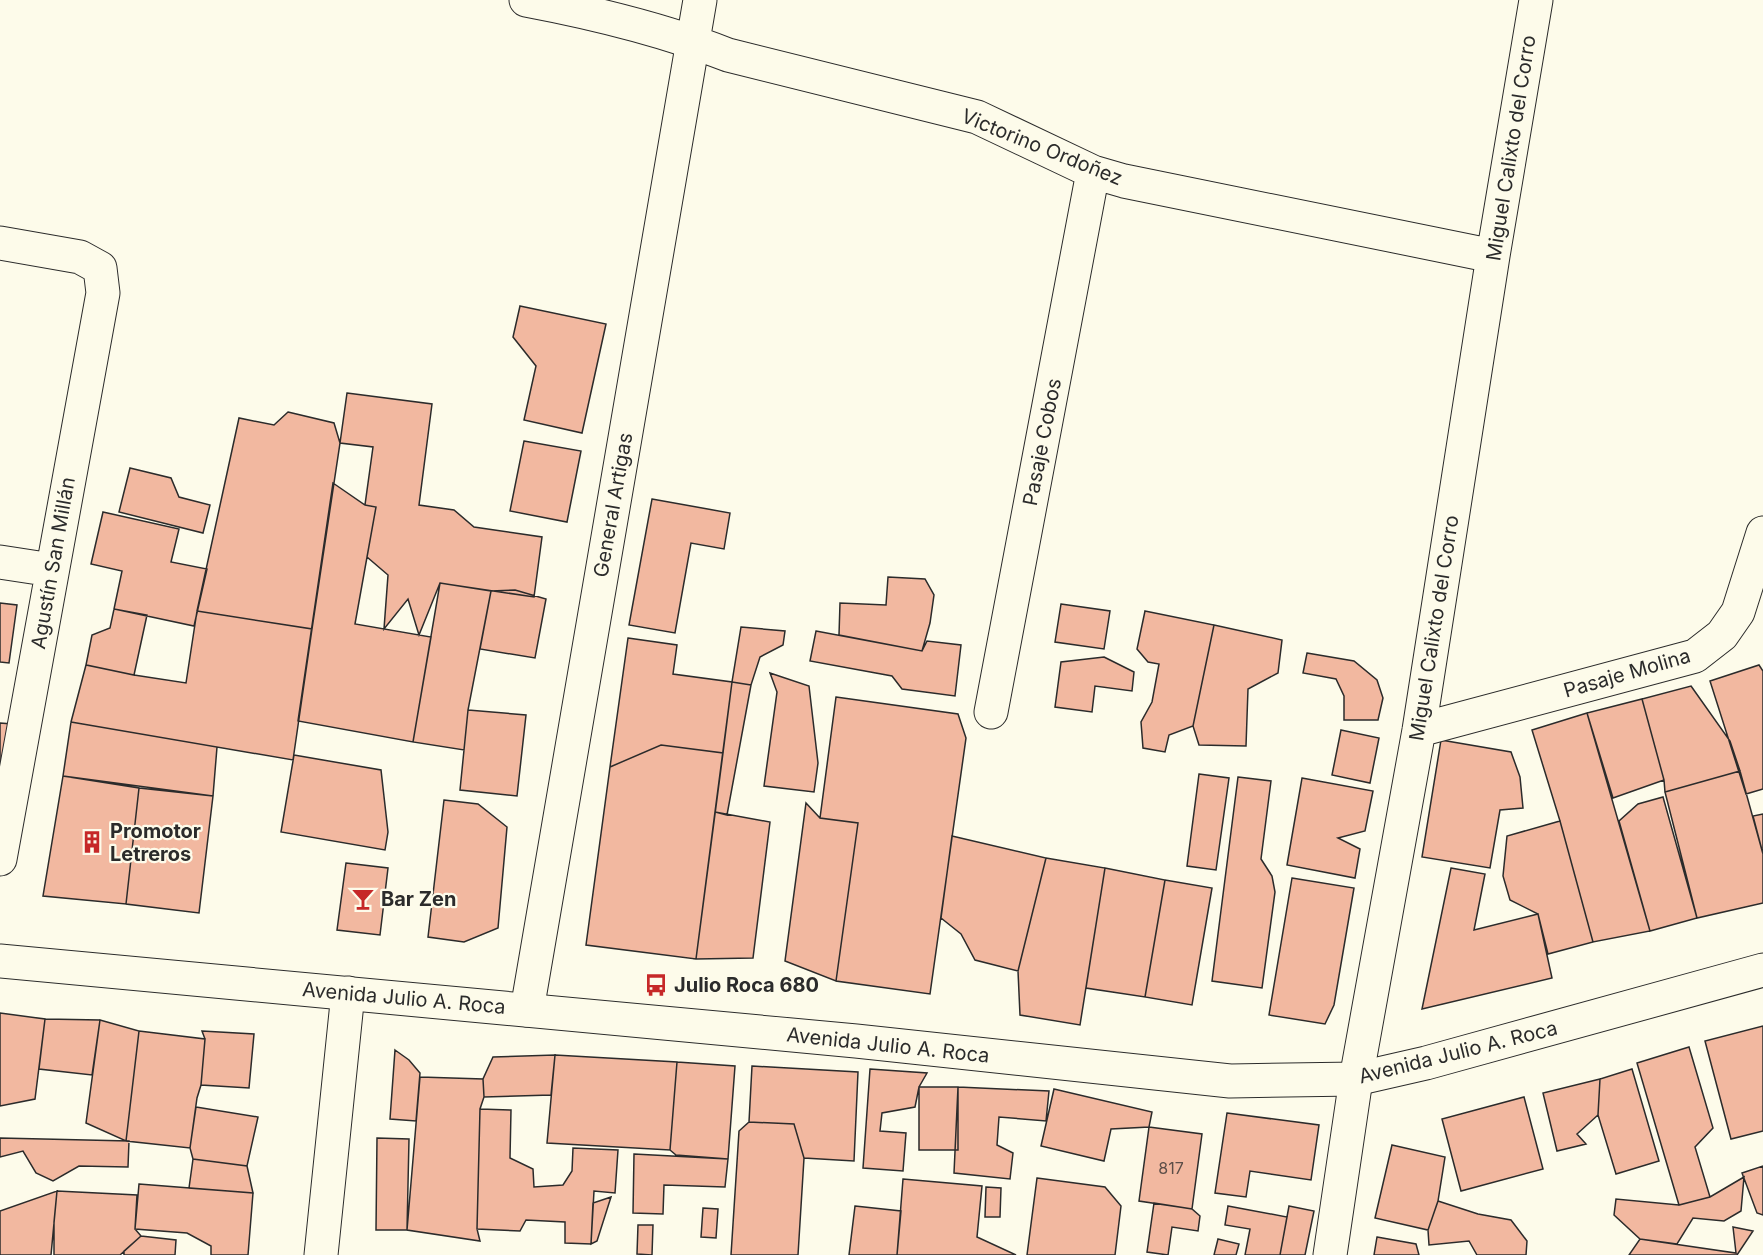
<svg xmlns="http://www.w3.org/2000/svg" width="1763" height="1255" font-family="Inter,sans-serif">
	<rect width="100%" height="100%" fill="#fdfbea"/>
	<!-- building -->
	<path fill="#f2b8a0" stroke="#2b2b2b" stroke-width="1.5" d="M520,306L606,324L582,433L524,420L536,366L513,337Z
		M347,393L432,404L419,505L454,510L474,527L542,537L534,597L440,583L419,635L408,599L384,629L388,575L367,557L376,507L365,505L373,447L340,443Z
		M288,412L334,423L340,443L312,629L197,611L239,418L274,425Z
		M524,441L581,451L567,522L510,511Z
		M130,468L171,478L179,497L210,505L203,533L119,512Z
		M333,483L365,505L376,507L355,624L431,637L413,742L298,721Z
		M652,499L730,513L724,549L691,543L675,633L629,625Z
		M103,512L179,529L171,562L207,569L194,626L114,609L122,571L91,564Z
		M888,577L925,579L934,595L930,623L922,651L839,635L840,603L886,605Z
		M440,583L491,591L468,710L464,750L413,742Z
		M515,590L546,599L535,658L480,649L491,591Z
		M0,603L17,605L9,663L0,662Z
		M1061,604L1110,611L1104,649L1055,642Z
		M114,609L147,615L134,675L86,665L92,635L110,628Z
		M197,611L312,629L293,760L71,722L86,665L134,675L186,683Z
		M1145,611L1214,625L1193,726L1169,735L1165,752L1143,748L1141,722L1152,702L1159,664L1148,662L1137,649Z
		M1214,625L1282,640L1278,673L1248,689L1246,746L1199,745L1193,726Z
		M741,627L785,631L783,645L760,657L751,685L732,682Z
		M816,631L922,651L927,641L961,645L955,696L902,689L892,676L810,661Z
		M628,638L677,645L673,674L732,682L723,753L661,745L610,767Z
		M1307,653L1354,661L1377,680L1383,698L1378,720H1344V696L1336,679L1303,673Z
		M1104,657L1134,672L1132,691L1095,686L1092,712L1055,707L1061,662Z
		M1759,665L1763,671V789L1746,794L1710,681Z
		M770,673L809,686L818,763L814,792L764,786L777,692Z
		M732,682L751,685L727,815L715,812Z
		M1691,686L1730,741L1740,771L1665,792L1664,780L1642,699Z
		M836,697L958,714L966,738L930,994L836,981L858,823L820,818Z
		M1642,699L1664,780L1613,798L1587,713Z
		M468,710L526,715L517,796L460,790Z
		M1587,713L1650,931L1593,942L1560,821L1532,730Z
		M71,722L217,747L213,796L63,776Z
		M0,723L12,724L0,779Z
		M1341,730L1379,738L1370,783L1332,775Z
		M1441,740L1511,752L1520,777L1523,808L1500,810L1490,868L1422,857Z
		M661,745L723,753L696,959L586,945L610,767Z
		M294,755L381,770L388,832L385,850L281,832Z
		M1740,771L1763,854V903L1697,918L1665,792Z
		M1199,774L1229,778L1216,870L1187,866Z
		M63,776L139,788L126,904L43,896Z
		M1238,777L1271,781L1261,859L1272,876L1275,892L1262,988L1212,981Z
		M1302,778L1373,791L1365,831L1338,838L1360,849L1355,878L1287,865Z
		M139,788L213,796L199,913L126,904Z
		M1663,797L1697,918L1650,931L1619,821L1638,804Z
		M444,800L478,804L507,827L498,928L464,942L428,937Z
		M806,803L820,818L858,823L836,981L785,961Z
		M715,812L770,822L753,958L696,959Z
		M1763,814V854L1753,816Z
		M1560,821L1593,942L1548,954L1538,914L1510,900L1503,876L1507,836Z
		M952,836L1046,858L1018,971L975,960L961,934L941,918Z
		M1046,858L1105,868L1080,1025L1020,1015L1018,971Z
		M346,863L388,868L380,935L337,930Z
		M1105,868L1165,880L1145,997L1086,988Z
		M1451,868L1485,874L1474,930L1538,914L1552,978L1422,1009Z
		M1292,878L1354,888L1334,1005L1325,1024L1269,1015Z
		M1165,880L1212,888L1192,1005L1145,997Z
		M0,1013L45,1019L35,1099L0,1106Z
		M45,1019L100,1020L92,1075L39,1069Z
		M100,1020L139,1031L126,1141L86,1123Z
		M1763,1026V1131L1731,1139L1705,1041Z
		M139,1031L205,1039L201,1085L197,1098L190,1148L126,1141Z
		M202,1031L254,1034L249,1088L201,1085L205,1039Z
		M1689,1047L1713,1128L1695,1147L1710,1197L1679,1205L1637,1063Z
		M395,1050L409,1060L420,1073L416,1121L390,1119Z
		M555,1055L677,1062L670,1150L547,1143Z
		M555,1055L551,1095L484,1097L483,1079L493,1057Z
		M677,1062L735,1066L728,1159L676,1155L670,1150Z
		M752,1066L858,1072L854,1161L804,1158L794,1124L749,1122Z
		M870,1069L927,1073L919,1087L915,1107L882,1113L880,1131L906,1133L903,1171L863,1168Z
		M1632,1069L1659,1161L1616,1174L1598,1115L1600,1079Z
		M420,1077L483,1079L484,1097L480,1109L477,1229L480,1241L407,1230Z
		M1600,1079L1598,1115L1577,1134L1586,1144L1557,1151L1543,1093Z
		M919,1087H958V1150H919Z
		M958,1087L1049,1091L1046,1121L999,1117L997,1145L1013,1153L1010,1179L954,1173Z
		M1054,1089L1152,1112L1149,1127L1111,1129L1104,1161L1041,1146Z
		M1524,1097L1543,1169L1461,1191L1442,1119Z
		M196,1107L258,1117L247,1166L193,1159L190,1148Z
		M480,1109L511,1110L510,1158L533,1169L534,1187L563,1185L572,1171L573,1148L618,1150L615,1193L594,1191L591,1244L565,1243V1222L526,1220L520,1231L477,1229Z
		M1227,1113L1319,1125L1311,1180L1250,1171L1246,1197L1215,1193Z
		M749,1122L794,1124L804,1158L798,1255H731L739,1131Z
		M1149,1127L1202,1134L1192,1209L1139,1201Z
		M0,1138L129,1141L128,1167L79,1166L53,1181L36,1173L23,1151L0,1157Z
		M377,1138L409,1139L407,1230H376Z
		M1392,1145L1445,1157L1438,1201L1428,1230L1375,1218Z
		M634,1154L728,1159L725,1187L664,1185L663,1214L633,1213Z
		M193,1159L247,1166L253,1193L189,1188Z
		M1763,1166V1215L1757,1213L1742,1173Z
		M1744,1177L1741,1211L1724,1221L1693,1218L1677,1244L1640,1239L1614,1215L1616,1199L1679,1205L1710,1197Z
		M1037,1178L1105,1187L1121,1206L1115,1255H1027Z
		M903,1179L982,1186L977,1237L1016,1255H897Z
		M139,1184L253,1193L248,1255H211V1246L187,1233L135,1229Z
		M986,1187L1001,1188L1000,1217H985Z
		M57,1191L51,1255H0V1211Z
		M57,1191L137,1195L135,1229L141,1236L120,1255H54V1222Z
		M611,1197L597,1241L591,1244L593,1203Z
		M1438,1201L1478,1214L1511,1220L1527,1241L1526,1255H1477L1469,1241L1429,1245L1428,1230Z
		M1154,1203L1192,1209L1200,1216L1198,1231L1172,1227L1168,1255L1147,1252Z
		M855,1206L901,1211L897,1255H849Z
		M1228,1206L1287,1217L1280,1255H1245L1250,1229L1225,1225Z
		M1289,1206L1314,1211L1305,1255H1280Z
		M703,1208L718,1209L716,1238L701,1237Z
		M638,1225H653L652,1255L637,1254Z
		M1733,1227L1753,1231L1737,1255H1629L1640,1239L1736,1253Z
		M141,1236L176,1240L175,1255H124V1251Z
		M1377,1237L1416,1244L1419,1255H1374Z
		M1218,1239L1239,1244L1236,1255H1214Z"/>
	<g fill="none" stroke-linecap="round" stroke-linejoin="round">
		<!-- minor casing -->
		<g stroke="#2b2b2b" stroke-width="35">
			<path id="minor" d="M526,0C595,13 662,29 728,55L977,117L1093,172L1124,181L1493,256
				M0,243L80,257L100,268L103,293L0,859
				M0,562L52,570
				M991,712L1093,172
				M1419,730L1695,656L1722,635L1738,612L1763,533
				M527,1010L700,0
				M1330,1255L1356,1079L1419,730L1493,256L1536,0"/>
		</g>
		<!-- secondary casing -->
		<g stroke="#2b2b2b" stroke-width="35">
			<path id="secondary" d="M321,1255L348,993"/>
		</g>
		<!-- primary casing -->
		<g stroke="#2b2b2b" stroke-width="35">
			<path id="primary" d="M0,961L856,1041L1230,1081L1356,1079L1426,1063L1763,970"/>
		</g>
		<!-- minor -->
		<use href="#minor" stroke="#fdfbea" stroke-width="33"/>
		<!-- secondary -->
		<use href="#secondary" stroke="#fdfbea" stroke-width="33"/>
		<!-- primary -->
		<use href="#primary" stroke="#fdfbea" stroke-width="33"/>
	</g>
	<!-- icons -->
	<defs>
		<g id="building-bare" transform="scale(1.8)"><path d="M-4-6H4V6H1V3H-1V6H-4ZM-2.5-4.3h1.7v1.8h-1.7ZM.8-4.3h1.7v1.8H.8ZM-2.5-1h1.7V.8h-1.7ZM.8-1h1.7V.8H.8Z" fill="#c62828" stroke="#fdfbea" stroke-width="2.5" paint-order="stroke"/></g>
		<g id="bar-bare" transform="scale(1.8)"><path d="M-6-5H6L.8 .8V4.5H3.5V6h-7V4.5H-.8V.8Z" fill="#c62828" stroke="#fdfbea" stroke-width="2.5" paint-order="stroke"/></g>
		<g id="bus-bare" transform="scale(1.8)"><path d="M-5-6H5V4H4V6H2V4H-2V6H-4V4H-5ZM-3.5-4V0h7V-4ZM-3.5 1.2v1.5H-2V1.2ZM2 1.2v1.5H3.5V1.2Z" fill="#c62828" stroke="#fdfbea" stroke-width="2.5" paint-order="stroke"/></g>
	</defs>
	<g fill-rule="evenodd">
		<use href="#building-bare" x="92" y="842"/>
		<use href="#bar-bare" x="363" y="899"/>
		<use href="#bus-bare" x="656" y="985"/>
	</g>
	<g text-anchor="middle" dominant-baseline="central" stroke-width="4.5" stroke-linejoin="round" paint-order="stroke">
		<!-- number labels -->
		<g font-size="16" fill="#5d4e48">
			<text x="1171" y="1168">817</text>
		</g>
		<!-- street labels -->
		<g font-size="20" fill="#2b2b2b" stroke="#fdfbea">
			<text transform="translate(1042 147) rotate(22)">Victorino Ordoñez</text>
			<text transform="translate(1511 148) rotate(-81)">Miguel Calixto del Corro</text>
			<text transform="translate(1042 442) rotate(-79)">Pasaje Cobos</text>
			<text transform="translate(613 505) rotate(-80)">General Artigas</text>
			<text transform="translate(53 563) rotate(-80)">Agustín San Millán</text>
			<text transform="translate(1434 628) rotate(-81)">Miguel Calixto del Corro</text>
			<text transform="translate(1627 673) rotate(-16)">Pasaje Molina</text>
			<text transform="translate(404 998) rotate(5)">Avenida Julio A. Roca</text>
			<text transform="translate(888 1045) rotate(6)">Avenida Julio A. Roca</text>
			<text transform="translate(1458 1052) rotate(-14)">Avenida Julio A. Roca</text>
		</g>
		<!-- poi labels -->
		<g font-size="20" font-weight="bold" fill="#2b2b2b" stroke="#fdfbea" text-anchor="start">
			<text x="110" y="831">Promotor<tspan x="110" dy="23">Letreros</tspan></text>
			<text x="381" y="899">Bar Zen</text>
			<text x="674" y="985">Julio Roca 680</text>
		</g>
	</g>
</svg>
